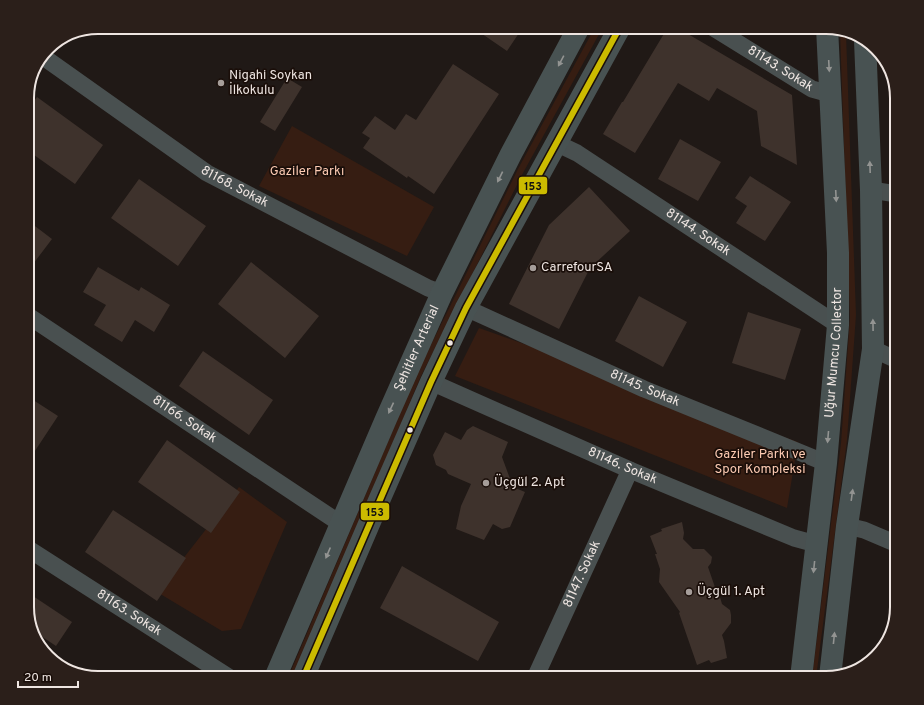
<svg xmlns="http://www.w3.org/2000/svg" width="924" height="705" font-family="Overpass,sans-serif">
	<rect width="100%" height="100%" fill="#201916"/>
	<!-- green -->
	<path fill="#361d12" d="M595,27H603L523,173L421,376L295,678H288L417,373L518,169Z
		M840,32L846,34L856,315L847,440L816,678H812L841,443L850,317Z
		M292,126L434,207L407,256L259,186Z
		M479,328L798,442L787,508L455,376Z
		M239,487L287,522L241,629L222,631L157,592Z"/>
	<!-- building -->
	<path fill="#3e322c" d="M472,27H523L507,51Z
		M668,27H676L792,95L797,165L761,146L757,111L717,88L709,101L678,83L635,153L603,134L622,102H623Z
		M453,64L499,94L434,194L408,176L407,178L363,148L370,138L362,133L375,116L395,130L406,114L416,120Z
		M287,78L302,87L275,131L260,122Z
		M37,97L103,145L75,184L27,150V110Z
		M680,139L721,162L698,201L658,179Z
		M750,176L791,202L765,241L736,223L747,206L735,198Z
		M139,179L206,226L178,266L111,218Z
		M589,187L630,231L590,268L559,329L509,304L549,225Z
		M27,220L52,239L27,272Z
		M251,262L319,316L285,358L218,304Z
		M98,267L139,291L141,287L170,305L154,332L135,320L122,342L94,325L106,305L83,292Z
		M639,296L687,322L663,367L615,341Z
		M748,312L801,329L785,380L732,363Z
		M203,351L273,400L249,435L179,386Z
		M27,396L58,416L27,463Z
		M473,426L508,442L502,457L513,487L525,492L510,527L502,529L493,524L484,540L456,529L461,506L471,484L448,474L446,470L436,465L433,455L445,432L461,440L467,430Z
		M167,440L240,492L211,533L138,482Z
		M113,510L186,558L157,601L85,552Z
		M682,522L684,533L683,539L693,549H704L712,557L711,563L708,567L718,596L720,597L722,604L730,610L731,615V623L722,635L724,641L727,658L711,663L709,660L697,665L679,613L680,612L659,582L660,569L655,554H657L650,536L662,531L661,529Z
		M402,566L499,622L478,661L380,608Z
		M27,592L72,622L56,646L32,630L27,612Z"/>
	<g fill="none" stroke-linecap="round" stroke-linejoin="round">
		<!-- street -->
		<g stroke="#495050" stroke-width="17">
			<path id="s1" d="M712,27L812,89L830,94"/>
			<path id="s2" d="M42,56L207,173L428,288L442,293"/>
			<path id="s3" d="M556,143L577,153L838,325"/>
			<path d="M871,190L897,194"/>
			<path id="s4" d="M466,308L644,389L826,463"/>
			<path id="s5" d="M27,315L341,524"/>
			<path d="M873,349L897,360"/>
			<path id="s6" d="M431,382L630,470L794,538L816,544"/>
			<path d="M847,526L864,530L897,544"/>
			<path id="s7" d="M27,548L230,678"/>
			<path id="s8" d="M535,678L630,470"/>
		</g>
		<!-- secondary -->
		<g stroke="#485252" stroke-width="22">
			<path d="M830,677L847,526L873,349L871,190L865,40"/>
			<path id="s9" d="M275,678L386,419L442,293L511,154L579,27"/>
			<path d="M303,678L381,496L431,382L466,308L620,27"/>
			<path id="s10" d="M801,678L826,463L838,325V253L827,27"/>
		</g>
		<!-- bus-1 casing -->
		<g stroke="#1a0e09" stroke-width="9">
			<path id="bus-1" d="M303,678L431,382L466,308L620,27"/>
		</g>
		<!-- bus-1 -->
		<use href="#bus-1" stroke="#cb0" stroke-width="6"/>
	</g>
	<!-- one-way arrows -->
	<defs><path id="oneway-solid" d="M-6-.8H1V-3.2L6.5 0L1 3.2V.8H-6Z"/></defs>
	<g fill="#939492">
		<use href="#oneway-solid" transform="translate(561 61) rotate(118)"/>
		<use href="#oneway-solid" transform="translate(829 66) rotate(87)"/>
		<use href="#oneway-solid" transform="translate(870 167) rotate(-92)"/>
		<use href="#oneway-solid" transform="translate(500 177) rotate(116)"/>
		<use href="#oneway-solid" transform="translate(836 196) rotate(87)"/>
		<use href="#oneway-solid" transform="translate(873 325) rotate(-91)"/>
		<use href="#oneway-solid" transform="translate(391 408) rotate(115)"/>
		<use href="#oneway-solid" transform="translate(828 437) rotate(95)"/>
		<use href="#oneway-solid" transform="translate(852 495) rotate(-82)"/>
		<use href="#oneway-solid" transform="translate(328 553) rotate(113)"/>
		<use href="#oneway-solid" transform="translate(814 567) rotate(96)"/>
		<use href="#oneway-solid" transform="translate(834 638) rotate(-84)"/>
	</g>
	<!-- markers -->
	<g fill="#a69e9a" stroke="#1a0e09" stroke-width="1.5">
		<circle cx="221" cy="83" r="4"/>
		<circle cx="533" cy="268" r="4"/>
		<circle cx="486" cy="483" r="4"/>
		<circle cx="689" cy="592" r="4"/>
	</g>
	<g fill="#eee5e1" stroke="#1a0e09" stroke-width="1.5">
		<circle cx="450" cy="343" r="3.5"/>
		<circle cx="410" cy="430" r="3.5"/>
	</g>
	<g text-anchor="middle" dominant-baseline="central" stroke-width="3.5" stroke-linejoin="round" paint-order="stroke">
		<!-- street labels -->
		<g font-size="13" fill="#eee5e1" stroke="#1a0e09">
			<text stroke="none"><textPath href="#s1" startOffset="80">81143. Sokak</textPath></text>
			<text stroke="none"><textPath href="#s2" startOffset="233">81168. Sokak</textPath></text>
			<text stroke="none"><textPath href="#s3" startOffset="168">81144. Sokak</textPath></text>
			<text stroke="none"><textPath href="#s9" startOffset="359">Şehitler Arterial</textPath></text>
			<text stroke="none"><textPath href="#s10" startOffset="327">Uğur Mumcu Collector</textPath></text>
			<text stroke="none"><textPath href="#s4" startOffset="196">81145. Sokak</textPath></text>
			<text stroke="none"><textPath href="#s5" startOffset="189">81166. Sokak</textPath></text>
			<text stroke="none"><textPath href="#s6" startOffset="209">81146. Sokak</textPath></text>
			<text stroke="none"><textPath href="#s8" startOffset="114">81147. Sokak</textPath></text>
			<text stroke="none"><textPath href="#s7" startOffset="121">81163. Sokak</textPath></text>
		</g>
		<!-- poi labels -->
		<g font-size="13" fill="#eee5e1" stroke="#1a0e09" text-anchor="start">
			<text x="229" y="76">Nigahi Soykan<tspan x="229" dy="15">İlkokulu</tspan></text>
			<text x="541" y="268">CarrefourSA</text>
			<text x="494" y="483">Üçgül 2. Apt</text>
			<text x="697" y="592">Üçgül 1. Apt</text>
		</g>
		<!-- park labels -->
		<g font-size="13" fill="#fdcbb3" stroke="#1a0e09">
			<text x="307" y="172">Gaziler Parkı</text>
			<text x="760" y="455">Gaziler Parkı ve<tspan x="760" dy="15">Spor Kompleksi</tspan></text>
		</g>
	</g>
	<!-- crop -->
	<path d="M0 0H924V705H0ZM98 34H826A64 64 0 0 1 890 98V607A64 64 0 0 1 826 671H98A64 64 0 0 1 34 607V98A64 64 0 0 1 98 34Z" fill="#2b1f1a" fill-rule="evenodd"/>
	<path fill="none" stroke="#eee5e1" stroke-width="2" d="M98 34H826A64 64 0 0 1 890 98V607A64 64 0 0 1 826 671H98A64 64 0 0 1 34 607V98A64 64 0 0 1 98 34Z"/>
	<g stroke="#1a0e09" stroke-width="1.5">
		<rect x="518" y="176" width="30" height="19" rx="4" fill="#cb0"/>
		<rect x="360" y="502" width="30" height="19" rx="4" fill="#cb0"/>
	</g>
	<g font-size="11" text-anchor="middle" font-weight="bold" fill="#111">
		<text x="533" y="190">153</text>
		<text x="375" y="516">153</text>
	</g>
	<!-- scale -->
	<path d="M18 681v6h60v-6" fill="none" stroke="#eee5e1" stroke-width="2"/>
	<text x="24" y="681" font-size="12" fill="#eee5e1" stroke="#1a0e09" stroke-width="3" paint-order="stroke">20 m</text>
</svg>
